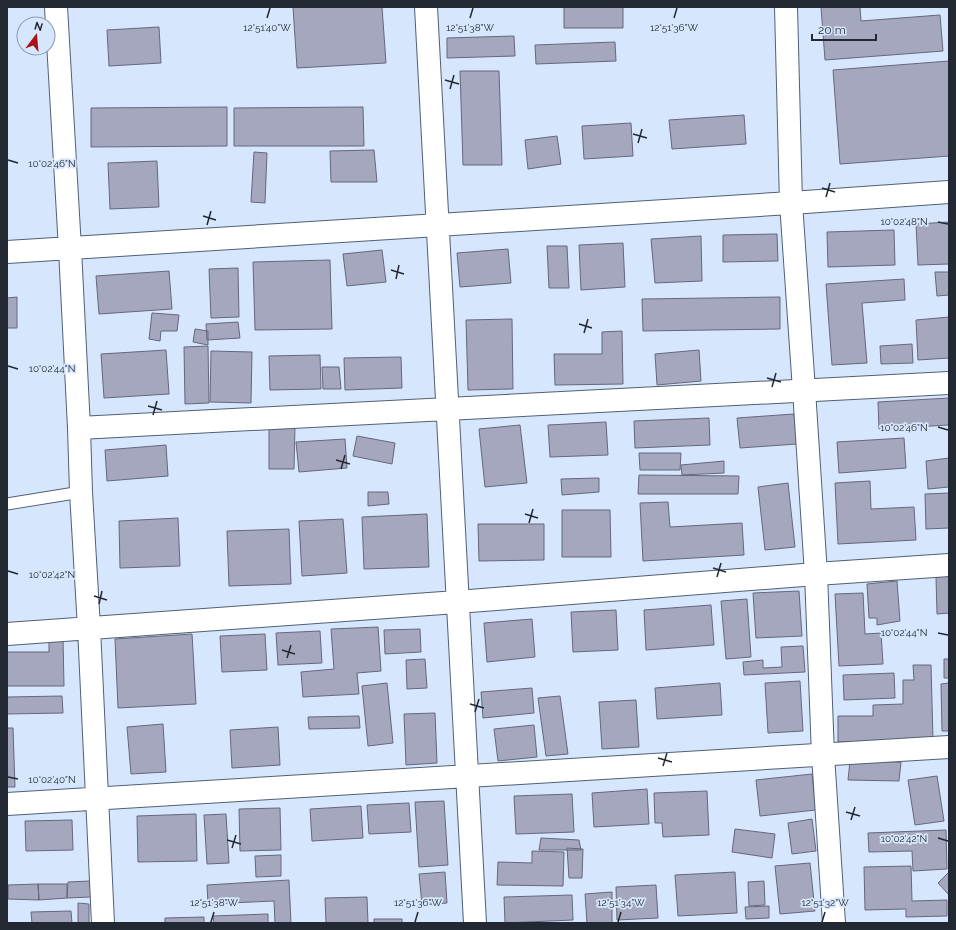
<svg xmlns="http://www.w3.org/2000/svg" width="956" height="930" font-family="Raleway,sans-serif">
	<rect width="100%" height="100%" fill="#d6e6fd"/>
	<!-- building -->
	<path fill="#a5a7bf" stroke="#66677d" d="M293,7H382L386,63L297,68Z
		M564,7H623V28H564Z
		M821,7H860L861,21L940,15L943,51L825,60Z
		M159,27L161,63L109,66L107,30Z
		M514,36L515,56L447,58V38Z
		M615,42L616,61L536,64L535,45Z
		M949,61V156L840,164L833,70Z
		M460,71H499L502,165H463Z
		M227,107V146L91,147V108Z
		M363,107L364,146H234V108Z
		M744,115L746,144L672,149L669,120Z
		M631,123L633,156L584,159L582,126Z
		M557,136L561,164L528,169L525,140Z
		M374,150L377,182H331L330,151Z
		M254,152L267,153L265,203L251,202Z
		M157,161L159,207L110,209L108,163Z
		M949,222V264L918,265L916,224Z
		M894,230L895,265L828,267L827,232Z
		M777,234L778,261L723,262V235Z
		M701,236L702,281L655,283L651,239Z
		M623,243L625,287L581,290L579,245Z
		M547,246H567L569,288H549Z
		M508,249L511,283L460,287L457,253Z
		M382,250L386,282L347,286L343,254Z
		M330,260L332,329L255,330L253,262Z
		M238,268L239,317L211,318L209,269Z
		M169,271L172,309L99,314L96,276Z
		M935,272H949V295L937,296Z
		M904,279L905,300L862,303L867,363L832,365L826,284Z
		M17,297V328H7V298Z
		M780,297V329L643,331L642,299Z
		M152,313L179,315L177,331H161L160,341L149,339Z
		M949,317V358L918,360L916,320Z
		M512,319L513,389L468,390L466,320Z
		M238,322L240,338L207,340L206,324Z
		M195,329L208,331V345L193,342Z
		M622,331L623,384L555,385L554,354H602V332Z
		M912,344L913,363L881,364L880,346Z
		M208,346L209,403L185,404L184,347Z
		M166,350L169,394L104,398L101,354Z
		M699,350L701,381L657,385L655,354Z
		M211,351L252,352L251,403L210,402Z
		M320,355L321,389L270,390L269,356Z
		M401,357L402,388L345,390L344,358Z
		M322,367H339L341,389H323Z
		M949,398V425L879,429L878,402Z
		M794,414L797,444L740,448L737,418Z
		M709,418L710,445L635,448L634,421Z
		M606,422L608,455L550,457L548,425Z
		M520,425L527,483L485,487L479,429Z
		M295,426L294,469H269V427Z
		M357,436L395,443L392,464L353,456Z
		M904,438L906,468L839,473L837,442Z
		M345,439L347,468L299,472L296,442Z
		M166,445L168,476L107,481L105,450Z
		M639,453H681L680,470H640Z
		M949,458V487L928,489L926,461Z
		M724,461V473L682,475L681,465Z
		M639,475L739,476L738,494H638Z
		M599,478V492L562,495L561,479Z
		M870,481L871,509L914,507L916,540L838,544L835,483Z
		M788,483L795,547L765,550L758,487Z
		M368,492H388L389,504L368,506Z
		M949,493V528L926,529L925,494Z
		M668,502L670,527L742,523L744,555L643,561L640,503Z
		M562,510H610L611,557H562Z
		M427,514L429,567L364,569L362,517Z
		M178,518L180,566L120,568L119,521Z
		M343,519L347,573L302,576L299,521Z
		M478,524H544V560L479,561Z
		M289,529L291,584L229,586L227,531Z
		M949,576V613L937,614L936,577Z
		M897,581L900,621L877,625V618H869L867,584Z
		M799,591L802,636L756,638L753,593Z
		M863,593L865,634L881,633L883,664L839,666L835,594Z
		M747,599L751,657L726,659L721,601Z
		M711,605L714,645L646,650L644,610Z
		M616,610L618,650L573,652L571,612Z
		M532,619L535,657L487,662L484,623Z
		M378,627L381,671L357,673L359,694L303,697L301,672L334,669L331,629Z
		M420,629L421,652L385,654L384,630Z
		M320,631L322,663L278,665L276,633Z
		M192,634L196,704L118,708L115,639Z
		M265,634L267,670L222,672L220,636Z
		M49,639H63L64,686H7V652H49Z
		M803,646L805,672L744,675L743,662L763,660V668L782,667L781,647Z
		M425,659L427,688L407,689L406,660Z
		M944,659H949V678H944Z
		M913,665H931L933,740L838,742V716H873V705L903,704V680H914Z
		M894,673L895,698L844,700L843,675Z
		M800,681L803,731L768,733L765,683Z
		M387,683L393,743L368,746L362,686Z
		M720,683L722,715L657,719L655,688Z
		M949,683V731H942L941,684Z
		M532,688L534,713L483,718L481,692Z
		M62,696L63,713L7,714V697Z
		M560,696L568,754L546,756L538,698Z
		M636,700L639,747L602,749L599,702Z
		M435,713L437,763L406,765L404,714Z
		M359,716L360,728L309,729L308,717Z
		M163,724L166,772L131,774L127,727Z
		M534,725L537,757L498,761L494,729Z
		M278,727L280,765L232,768L230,730Z
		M7,728H13L15,787H7Z
		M850,761L901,762L899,781L848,780Z
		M812,774L816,810L760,816L756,780Z
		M937,776L944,821L915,825L908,780Z
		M647,789L649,824L594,827L592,793Z
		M707,791L709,835L663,837L662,823H655L654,793Z
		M572,794L574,832L516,834L514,796Z
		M444,801L448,865L419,867L415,802Z
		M409,803L411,832L369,834L367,805Z
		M361,806L363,838L312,841L310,809Z
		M280,808L281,850L240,851L239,809Z
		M196,814L197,861L138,862L137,816Z
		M226,814L229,863L207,864L204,815Z
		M812,819L816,851L792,854L788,823Z
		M72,820L73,850L26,851L25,821Z
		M735,829L775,834L772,858L732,852Z
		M946,830L947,869L913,871L912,851L869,852L868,833Z
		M541,838L579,840L581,850H539Z
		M567,848L583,849L582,878H569Z
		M532,851L564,852L563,886L497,885L498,862L532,863Z
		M281,855V876L256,877L255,856Z
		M810,863L815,911L780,914L775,866Z
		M911,866L912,901L947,900V916L906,917V909L865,910L864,867Z
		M445,872L447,903L422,905L419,874Z
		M735,872L737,913L678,916L675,875Z
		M949,872V895L938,883Z
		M289,880L291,923H275L274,901L208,904L207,885Z
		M90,881L91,897L67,898L68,882Z
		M764,881L765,905L749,906L748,882Z
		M38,884L39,900L8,899V885Z
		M38,884H67V898L39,900Z
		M656,885L658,918L617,920L616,887Z
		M612,892V923H587L585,894Z
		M572,895L573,920L505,923L504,897Z
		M367,897L368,923H326L325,898Z
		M78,903L89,904V923H78Z
		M769,906V918L746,919L745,907Z
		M71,911L72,923H32L31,912Z
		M268,914V923H214L213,916Z
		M204,917V923H165V918Z
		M374,919H402V923H374Z"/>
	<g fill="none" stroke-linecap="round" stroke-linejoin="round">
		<!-- lane casing -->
		<g stroke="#516073" stroke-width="13">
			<path id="lane" d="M7,504L81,492"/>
		</g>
		<!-- street casing -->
		<g stroke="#516073" stroke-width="24">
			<path id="street" d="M56,7L70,249L79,428L81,492L89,628L103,923
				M426,7L475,923
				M7,252L791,203L949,192
				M79,428L949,383
				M7,634L457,602L816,574L949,565
				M7,804L949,747"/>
		</g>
		<!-- secondary casing -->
		<g stroke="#516073" stroke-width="24">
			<path id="secondary" d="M786,7L791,203L804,390L816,574L823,755L834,923"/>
		</g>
		<!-- lane -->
		<use href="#lane" stroke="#fff" stroke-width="11"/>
		<!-- street -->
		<use href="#street" stroke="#fff" stroke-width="22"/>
		<!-- secondary -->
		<use href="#secondary" stroke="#fff" stroke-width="22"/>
	</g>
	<!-- ticks -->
	<path fill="none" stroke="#232932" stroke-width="1.5" d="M267,18L270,8M470,18L473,8M674,18L677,8M445,80L459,84M450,89L454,75M633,134L647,138M638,143L642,129M8,160L18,163M822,188L835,192M826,197L830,183M203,216L216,220M938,222L948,224M207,225L211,211M391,270L404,274M396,279L399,265M579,324L592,328M584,333L588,319M8,366L18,369M767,378L781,382M772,387L776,373M148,406L162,410M153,415L157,401M938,427L948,430M336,460L350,464M341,469L345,455M525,514L538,518M529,523L533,509M713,568L726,572M8,571L18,574M717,577L721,563M94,596L107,600M99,604L102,591M938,633L948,635M282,650L295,654M287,658L291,645M470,704L484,708M475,712L479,699M658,758L672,762M663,766L667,753M8,777L18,779M846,812L860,816M851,820L855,807M938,838L948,841M227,840L241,844M232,848L236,835M211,922L214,912M415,922L418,912M618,922L621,912M822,922L825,912"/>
	<g font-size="10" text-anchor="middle" fill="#232932" stroke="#d6e6fd" stroke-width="3.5" stroke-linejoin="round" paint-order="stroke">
		<text x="267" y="31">12°51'40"W</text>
		<text x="470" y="31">12°51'38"W</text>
		<text x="674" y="31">12°51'36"W</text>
		<text x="52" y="167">10°02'46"N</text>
		<text x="904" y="225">10°02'48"N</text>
		<text x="52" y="372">10°02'44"N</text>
		<text x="904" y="431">10°02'46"N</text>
		<text x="52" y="578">10°02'42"N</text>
		<text x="904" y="636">10°02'44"N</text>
		<text x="52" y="783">10°02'40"N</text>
		<text x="904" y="842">10°02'42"N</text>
		<text x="214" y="906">12°51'38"W</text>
		<text x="418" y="906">12°51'36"W</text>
		<text x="621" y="906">12°51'34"W</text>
		<text x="825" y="906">12°51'32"W</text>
	</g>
	<!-- border -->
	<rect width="956" height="930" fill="none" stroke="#232932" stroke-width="16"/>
	<!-- north arrow -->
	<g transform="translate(36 36) rotate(16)"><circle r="19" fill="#d6e6fd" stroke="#8e9aac"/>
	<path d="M0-3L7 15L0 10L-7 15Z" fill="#a81415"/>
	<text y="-6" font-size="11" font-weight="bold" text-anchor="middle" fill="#232932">N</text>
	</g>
	<!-- scale -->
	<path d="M812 34v6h64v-6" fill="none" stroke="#232932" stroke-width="2"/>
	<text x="818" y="34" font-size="12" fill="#232932" stroke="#d6e6fd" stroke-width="3" paint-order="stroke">20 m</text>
</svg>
